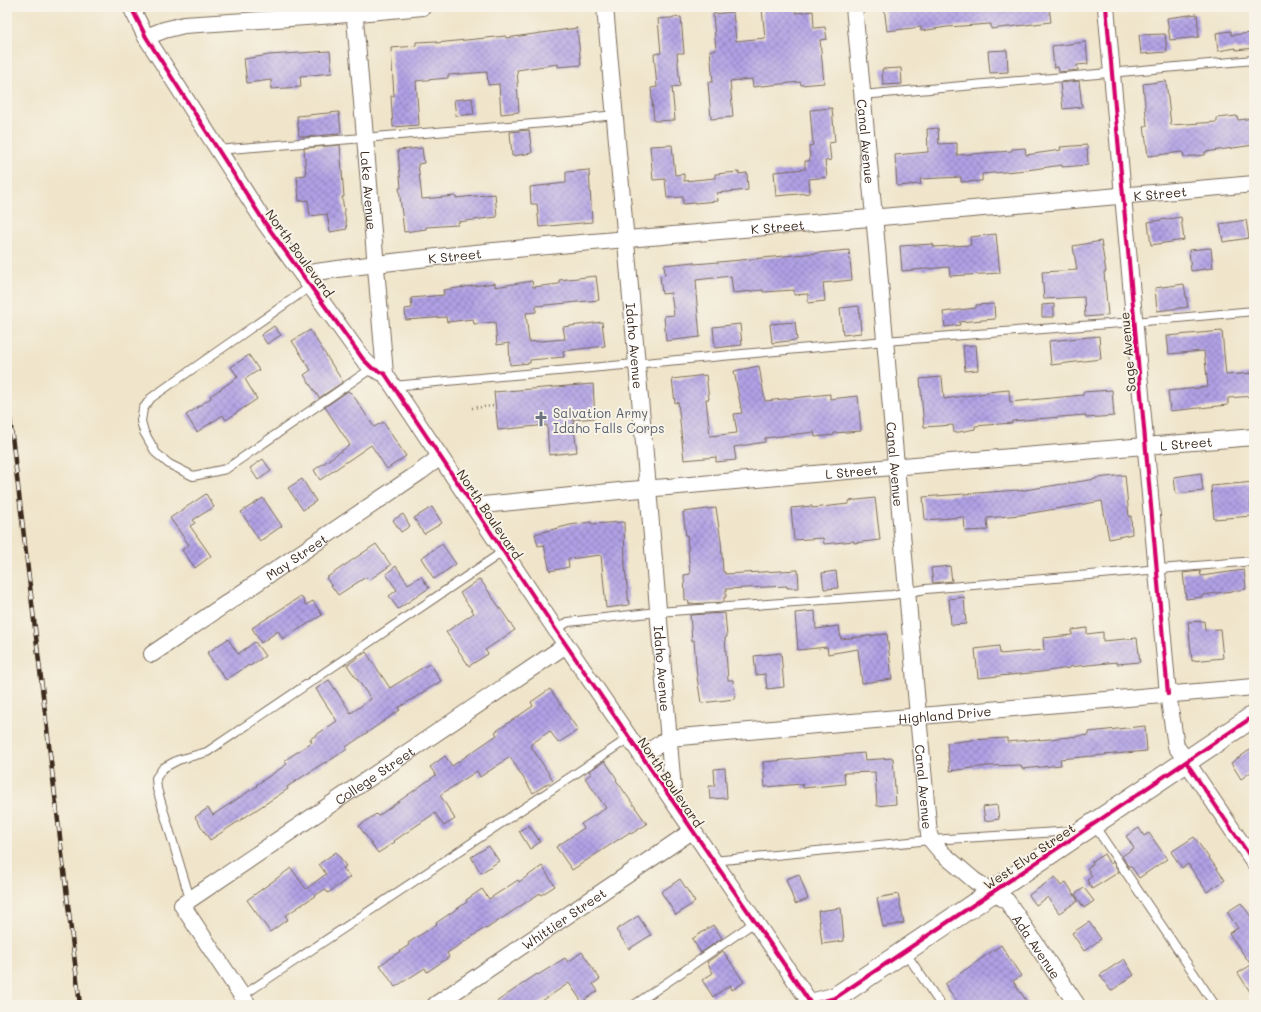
<svg xmlns="http://www.w3.org/2000/svg" width="1261" height="1012" font-family="Mali,sans-serif">
	<defs>
		<pattern id="building-cross-hatch" width="8" height="8" patternUnits="userSpaceOnUse"><rect width="8" height="8" fill="#b0a0e5"/><path d="M0 0l8 8M0 8l8-8" fill="none" stroke="#9083b9"/></pattern>
	</defs>
	<rect width="100%" height="100%" fill="#f7f3e8"/>
	<filter id="ink" filterUnits="userSpaceOnUse"><feTurbulence type="fractalNoise" baseFrequency=".025" numOctaves="2"/><feDisplacementMap in="SourceGraphic" scale="8" xChannelSelector="R" yChannelSelector="G"/><feConvolveMatrix kernelMatrix="1 2 1 2 8 2 1 2 1" color-interpolation-filters="sRGB"/></filter>
	<filter id="wash" filterUnits="userSpaceOnUse"><feTurbulence type="fractalNoise" baseFrequency=".012" numOctaves="4" result="noise"/><feDisplacementMap in="SourceGraphic" scale="16" xChannelSelector="R" yChannelSelector="G"/><feGaussianBlur stdDeviation="0.9" result="paint"/><feColorMatrix in="noise" values="0 0 0 0 0 0 0 0 0 0 0 0 0 0 0 0 0 1.4 0 .05"/><feComposite in="paint" operator="in"/></filter>
	<g filter="url(#wash)">
		<rect width="100%" height="100%" fill="#f0e5cb"/>
		<g id="blocks">
			<!-- building -->
			<path fill="url(#building-cross-hatch)" d="M782,7H795L796,13L813,11L814,28L825,27L827,39L820,40L824,83L801,85L800,82L753,87L752,79L730,81L733,117L711,119L708,82H713L710,50H716L713,14L733,12L736,41L765,38L762,9Z
				M884,7H1049L1051,22L991,29V24L947,27L921,31V27L887,31Z
				M1197,14L1199,37L1170,40L1167,18Z
				M681,17L684,53H677L680,86L672,87L675,120L654,121L651,88L657,87L654,54L661,53L658,19Z
				M577,28L581,65L558,67V64L517,70L518,83H517L519,112L501,114L499,84L488,85L487,72L448,75V78L416,81L419,125L393,127L391,96H394L391,48L416,46V42L436,41V43L506,36V38Z
				M1231,31V35L1252,33L1254,48L1236,50V48L1218,51L1216,33Z
				M1165,34L1167,52L1141,54L1139,35Z
				M1086,42L1088,64L1077,65L1078,70L1059,72L1058,67L1054,68L1052,46Z
				M1007,50L1008,72L990,73L988,51Z
				M330,51L332,73L300,76L301,87L271,89V80L247,83L244,59L269,55Z
				M901,68L902,84L883,85L882,69Z
				M1079,81L1082,107L1063,109L1060,83Z
				M1166,81L1171,125L1217,122V118L1237,116L1238,120L1254,118V145L1205,152V155L1184,157L1183,152L1148,156L1144,126H1147L1143,84Z
				M472,98L474,114L456,116L454,100Z
				M832,108L835,142L829,143L831,160L825,161L827,177L809,179L810,193L776,196L774,172L805,169V161H810L809,146L813,145L810,110Z
				M339,112L341,132L339,133V134L303,137V136H299L297,116Z
				M938,128L939,144L957,143V155L1012,151V149L1025,148L1026,155L1061,150L1060,147L1087,145L1088,165L1062,167V165L1027,170L982,174V181L961,182V177L920,179L921,184L897,186L895,155L928,152L927,129Z
				M529,130L532,153L512,156L510,132Z
				M340,145L344,197H342L347,229L330,232L327,214L310,216L308,200L299,201L297,176L306,175L304,148Z
				M672,145L675,175L684,174V181L715,178V174L739,172V174L747,173L748,190L717,193L718,201L683,204V197L667,198L665,179L653,180L650,146Z
				M422,148L424,163L418,164L422,199L456,196V198L495,194L497,217L458,222V225L426,227V229L404,232L399,188H401L398,150Z
				M589,170L592,222L539,227L537,204H531L530,187L566,183V172Z
				M1181,217L1184,240L1151,245L1148,222Z
				M1246,220L1249,238L1223,242L1220,224Z
				M996,234L1000,273L950,276L949,267L902,271L900,246L933,244L934,247L971,245L970,237Z
				M1101,241L1106,272H1104L1108,315L1085,317L1084,297L1044,299L1042,272L1077,270L1073,246Z
				M1211,248L1213,268L1191,271L1189,250Z
				M849,250L852,280L823,283L825,301L808,303V294L794,295V290L763,292V290L733,293L731,276L696,280L697,293H696L700,337L666,341L664,316L674,315L671,293L662,294L660,276L665,275L664,265L694,262V264L719,262Z
				M596,276L599,300L536,306V312L526,313L529,342L565,339L563,327L602,322L605,346L563,351L564,357L530,360V363L510,365L509,343L497,345L495,322L474,324L473,319L447,322L446,317L406,320L405,309L412,308L411,298L444,295L443,290L495,283V287L532,281L533,287L559,284V280Z
				M1184,284L1188,307L1157,311L1155,288Z
				M994,304L995,319L959,322L960,325L945,327L943,312L976,308V305Z
				M1054,304V317H1042V305Z
				M859,306L861,333L843,335L840,308Z
				M795,322L797,340L772,343L770,324Z
				M740,324L742,345L715,348L713,327Z
				M274,326L281,335L267,344L261,335Z
				M310,330L343,382L319,398L304,375L311,370L292,341Z
				M1222,331L1226,375L1254,373V396L1228,398V405L1170,411L1168,391L1208,387L1204,351L1169,354L1167,336Z
				M1099,336L1101,359L1051,365L1049,341Z
				M976,345L978,370L965,371L963,346Z
				M249,355L259,370L245,379L257,399L226,420L223,415L197,432L186,415L211,398L210,396L238,377L231,367Z
				M759,366L765,401L830,394V399L858,396L861,431L834,433V435L815,437L814,432L765,438V442L734,447L736,460L716,462V457L684,460L678,402L675,403L672,379L706,375L709,399H706L710,436L737,433L734,414L742,413L734,371Z
				M942,377L944,399L987,393V392L1009,390L1010,402L1083,395V392L1112,390L1114,416L1086,418L1085,415L1012,421V423L975,426V429L954,433L953,425L924,427L920,379Z
				M593,384L595,418L573,420L577,452L549,455L547,425L498,430L494,392Z
				M348,391L350,393L351,392L374,427L383,422L406,456L387,469L371,445L320,480L314,470L350,445L325,407Z
				M263,459L271,471L258,480L250,468Z
				M1201,473L1203,491L1176,494L1174,477Z
				M1125,475L1129,517L1131,516L1132,534L1109,539L1102,501L1020,515L987,518L988,530L965,531L964,517L925,520L923,497L1018,490V491L1096,479V478Z
				M302,479L316,501L303,510L288,488Z
				M1254,482V497H1250L1252,516L1214,519L1211,486Z
				M206,494L214,507L193,520L195,523L190,526L211,556L195,568L182,550L189,545L170,518Z
				M263,498L282,526L260,541L241,512Z
				M875,498L880,540L854,543V541L824,544L823,538L794,540L791,508L812,506V508L849,504V501Z
				M432,507L442,523L424,534L414,518Z
				M716,508L721,541L723,572H725V574L798,570L799,588H787V586L726,589V597H724V602L689,604L688,600H685L684,575L690,574L687,535L686,536L683,512Z
				M403,514L410,526L401,532L393,520Z
				M591,522L592,524L624,522L625,567L629,605L606,608L601,555L568,559L569,567L550,571L544,545L538,546L535,534L570,525Z
				M376,544L391,565L369,580L366,577L338,595L326,578Z
				M442,544L456,564L434,579L421,558Z
				M396,566L408,584L421,576L429,588L398,609L389,596L397,590L386,574Z
				M950,566L952,581L933,583L931,568Z
				M1244,570L1246,589L1203,595V597L1186,599L1183,573L1200,571L1201,576Z
				M836,571L838,588L824,589L822,573Z
				M480,579L515,630L485,650L488,654L469,666L446,632L474,613L460,593Z
				M301,596L306,605L313,601L322,615L283,639L278,631L261,643L252,628Z
				M964,597L966,624L951,625L949,599Z
				M815,611L816,629L839,626L841,639L887,634L892,679L862,683L858,649L828,654L827,647L798,650L795,613Z
				M725,613L727,637L725,638L728,680H733L735,699L701,703L697,677L694,640L692,641L690,615Z
				M1204,621L1205,630L1220,629L1223,658L1192,661L1188,622Z
				M1087,628V634L1103,632V641L1137,638L1140,662L1117,664V662L1069,667V668L1041,672L978,678L975,649L999,646L1000,654L1044,650L1043,638L1072,635V630Z
				M228,639L238,654L255,642L265,656L250,666L249,665L226,680L207,653Z
				M366,652L390,688L430,663L441,681L398,708L400,710L346,747L347,749L326,763L325,762L287,787L288,789L210,840L195,817L208,808L213,815L257,786L256,785L287,764L284,761L312,742L310,739L337,721L316,689L329,680L351,713L371,699L347,665Z
				M781,653L784,687L767,689L765,674L756,675L754,656Z
				M550,689L578,730L558,743L550,731L530,745L553,780L533,793L510,757L480,777L477,771L440,795L455,819L444,826L435,813L394,841L395,842L378,853L359,826L376,814L378,816L436,775L430,767L445,756L452,766L497,735L495,732L533,706L531,702Z
				M1145,726L1147,751L1060,759L1061,765L1022,769L1021,765L987,766L950,771L947,743L972,740L1007,738V742L1039,739V740L1089,735V732Z
				M1254,747V770L1241,779L1231,763Z
				M864,753L865,760L893,758L896,804L877,806L875,772L844,773L845,784L803,788L802,784L765,787L763,762Z
				M605,761L617,779L616,780L647,824L631,834L630,832L572,870L556,847L584,828L581,824L606,808L585,778L591,774L589,771Z
				M725,768L727,798L710,799L709,786H715L714,769Z
				M997,805L999,819L985,821L983,807Z
				M529,825L540,842L530,849L519,831Z
				M1139,828L1144,836L1149,833L1167,859L1139,878L1131,866H1128L1122,856L1134,848L1126,836Z
				M1194,837L1225,880L1207,892L1188,864L1182,868L1171,852Z
				M489,846L499,861L481,873L471,857Z
				M336,852L346,866L343,868L350,877L328,893L325,889L285,916L288,919L270,932L247,900L291,868L306,889L326,874L319,864Z
				M1104,854L1110,864L1113,862L1119,872L1092,889L1087,880L1092,876L1087,868L1093,864L1092,862Z
				M542,866L555,886L541,895L540,893L486,929L485,928L447,953L449,957L427,972L425,968L395,987L380,965L409,945L408,943L437,924L436,923L467,902L466,900L482,889L489,899L518,880L519,882Z
				M799,874L808,899L795,904L786,879Z
				M1055,877L1061,886L1066,882L1078,901L1059,913L1048,897L1036,905L1029,895Z
				M680,879L695,902L676,915L661,892Z
				M1084,888L1094,901L1084,908L1075,894Z
				M898,894L904,923L883,927L877,898Z
				M1241,903L1254,921V998L1238,973L1251,965L1229,933L1238,928L1227,912Z
				M841,908L844,941L822,944L818,911Z
				M638,916L651,935L629,949L616,930Z
				M1089,922L1101,939L1084,951L1072,933Z
				M713,925L722,938L701,953L692,939Z
				M1001,945L1021,976L1013,981L1029,1005H959L945,984Z
				M723,951L744,982L732,990L730,985L713,997L702,980L713,973L707,962Z
				M582,952L600,979L593,984L598,991L582,1002L569,983L536,1005H492L537,974L538,975L565,958L568,962Z
				M1124,959L1134,975L1111,991L1100,975Z"/>
		</g>
	</g>
	<g filter="url(#ink)">
		<use href="#blocks" fill-opacity="0" stroke="#7a6b5b" stroke-width="1"/>
		<g fill="none" stroke-linecap="round" stroke-linejoin="round">
			<!-- service casing -->
			<g stroke="#7a6b5b" stroke-width="10">
				<path id="service" d="M862,95L1254,60
					M217,150L581,120L596,117L615,115
					M311,286L151,398L143,409L141,421L144,432L156,453L169,464L193,476L226,469L372,368
					M393,386L885,341L1134,322L1254,311
					M556,630L568,622L658,612L892,595L926,589L1254,561
					M1094,825L1215,1005
					M713,861L931,840L1073,831
					M190,899L157,789L156,778L163,768L178,760L207,752L504,551
					M905,952L941,1005
					M242,996L629,738
					M634,1005L755,922"/>
			</g>
			<!-- minor casing -->
			<g stroke="#7a6b5b" stroke-width="18">
				<g id="minor">
					<path d="M131,7L146,37L265,223L363,359L372,368L385,374L556,630L805,995L811,1004L814,1005"/>
					<path id="s1" d="M354,7L385,374"/>
					<path id="s2" d="M605,7L648,488L674,802"/>
					<path id="s3" d="M854,7L876,237L918,716L929,834L931,840L942,853L975,881L1007,901L1077,1005"/>
					<path d="M1106,7L1168,694L1176,746L1254,862"/>
					<path d="M146,37L164,30L184,25L336,15L423,7"/>
					<path id="s4" d="M302,274C437,254 573,244 708,232C890,216 1072,201 1254,184"/>
					<path id="s5" d="M473,506L629,490L668,487L915,465L1254,437"/>
					<path id="s6" d="M152,654L420,472L440,457"/>
					<path id="s7" d="M641,756L669,738L1254,687"/>
					<path id="s8" d="M248,1005L182,905L566,645"/>
					<path id="s9" d="M435,1005L692,831"/>
				</g>
			</g>
			<!-- tertiary casing -->
			<g stroke="#7a6b5b" stroke-width="23">
				<path id="tertiary" d="M809,1005L835,998L1254,716"/>
			</g>
			<!-- path -->
			<path stroke="#7a6b5b" stroke-width="2.5" stroke-dasharray="1 3" stroke-linecap="butt" d="M472,408L493,406"/>
			<!-- service -->
			<use href="#service" stroke="#fff" stroke-width="8"/>
			<!-- minor -->
			<use href="#minor" stroke="#fff" stroke-width="16"/>
			<!-- tertiary -->
			<use href="#tertiary" stroke="#fff" stroke-width="21"/>
			<!-- rail casing -->
			<g stroke="#3b2a1e" stroke-width="4.5">
				<path id="rail" d="M7,394L80,1005"/>
			</g>
			<!-- rail -->
			<use href="#rail" stroke="#f7f3e8" stroke-width="3" stroke-dasharray="9" stroke-linecap="butt"/>
			<!-- cycleway casing -->
			<g stroke="#f7f3e8" stroke-width="6">
				<path id="cycleway" d="M131,7L146,37L265,223L363,359L372,368L385,374L556,630L805,995L811,1004L814,1005
					M1106,7L1168,694
					M1186,762L1254,862
					M809,1005L835,998L1254,716"/>
			</g>
			<!-- cycleway -->
			<use href="#cycleway" stroke="#d6006c" stroke-width="4"/>
		</g>
	</g>
	<!-- icons -->
	<defs>
		<g id="church-bare" transform="scale(1.2)"><path d="M-1.2-6h2.4v3.5h3.3v2.4h-3.3V6h-2.4V-.1h-3.3v-2.4h3.3Z" fill="#6b7280" stroke="#f7f3e8" stroke-width="2.5" paint-order="stroke"/></g>
	</defs>
	<g fill-rule="evenodd">
		<use href="#church-bare" x="541" y="419"/>
	</g>
	<g text-anchor="middle" dominant-baseline="central" stroke-width="4" stroke-linejoin="round" paint-order="stroke">
		<!-- street labels -->
		<g font-size="13" fill="#3b2a1e" stroke="#f7f3e8">
			<text stroke="none"><textPath href="#s3" startOffset="135">Canal Avenue</textPath></text>
			<text stroke="none"><textPath href="#s1" startOffset="184">Lake Avenue</textPath></text>
			<text stroke="none"><textPath href="#s4" startOffset="862">K Street</textPath></text>
			<text stroke="none"><textPath href="#s4" startOffset="478">K Street</textPath></text>
			<text transform="translate(300 253) rotate(54)">North Boulevard</text>
			<text stroke="none"><textPath href="#s4" startOffset="154">K Street</textPath></text>
			<text stroke="none"><textPath href="#s2" startOffset="340">Idaho Avenue</textPath></text>
			<text transform="translate(1127 352) rotate(-95)">Sage Avenue</text>
			<text stroke="none"><textPath href="#s5" startOffset="716">L Street</textPath></text>
			<text stroke="none"><textPath href="#s3" startOffset="459">Canal Avenue</textPath></text>
			<text stroke="none"><textPath href="#s5" startOffset="380">L Street</textPath></text>
			<text transform="translate(490 514) rotate(56)">North Boulevard</text>
			<text stroke="none"><textPath href="#s6" startOffset="174">May Street</textPath></text>
			<text stroke="none"><textPath href="#s2" startOffset="664">Idaho Avenue</textPath></text>
			<text stroke="none"><textPath href="#s7" startOffset="310">Highland Drive</textPath></text>
			<text stroke="none"><textPath href="#s8" startOffset="352">College Street</textPath></text>
			<text transform="translate(671 782) rotate(56)">North Boulevard</text>
			<text stroke="none"><textPath href="#s3" startOffset="783">Canal Avenue</textPath></text>
			<text transform="translate(1029 856) rotate(-34)">West Elva Street</text>
			<text stroke="none"><textPath href="#s9" startOffset="155">Whittier Street</textPath></text>
			<text stroke="none"><textPath href="#s3" startOffset="989">Ada Avenue</textPath></text>
		</g>
		<!-- worship labels -->
		<g font-size="13" fill="#5b616d" stroke="#f7f3e8" text-anchor="start">
			<text x="553" y="412">Salvation Army<tspan x="553" dy="15">Idaho Falls Corps</tspan></text>
		</g>
	</g>
	<!-- margin -->
	<rect width="1261" height="1012" fill="none" stroke="#f7f3e8" stroke-width="24"/>
</svg>
